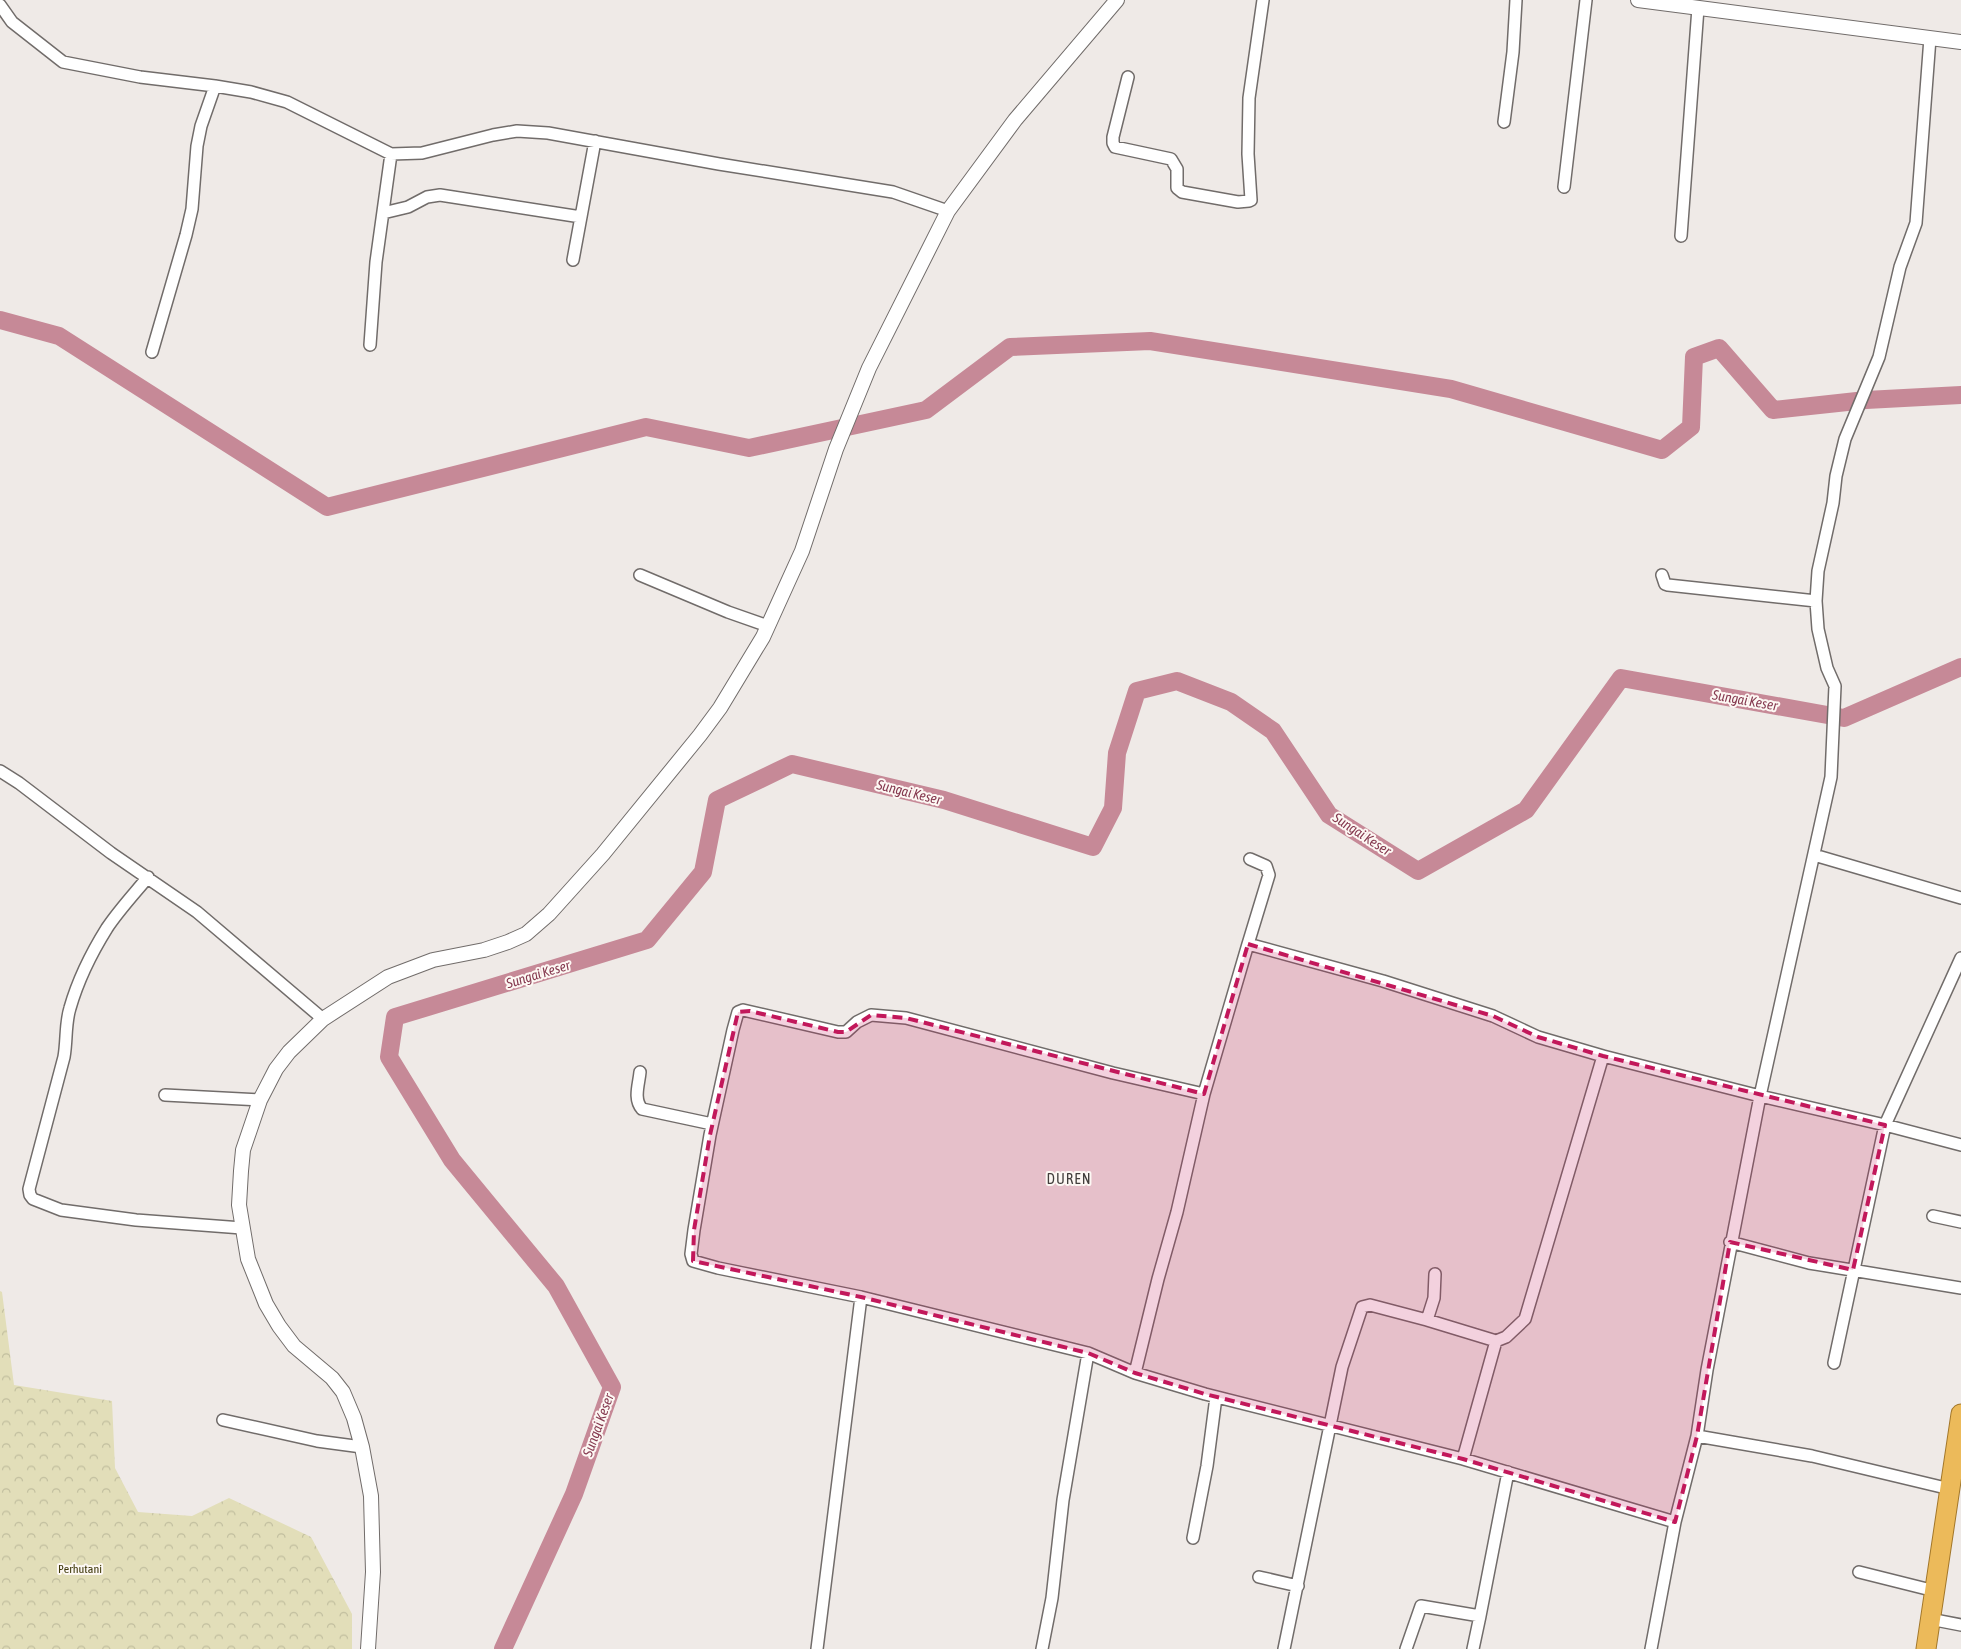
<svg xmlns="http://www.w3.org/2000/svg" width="1961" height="1649" font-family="'Asap Condensed',sans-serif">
	<defs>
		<pattern id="forest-crowns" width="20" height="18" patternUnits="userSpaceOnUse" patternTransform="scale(1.25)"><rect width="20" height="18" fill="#e2deb9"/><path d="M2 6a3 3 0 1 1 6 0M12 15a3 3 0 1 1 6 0" fill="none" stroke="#c1be9e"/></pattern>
	</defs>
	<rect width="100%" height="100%" fill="#efeae7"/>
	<!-- forest -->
	<path fill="url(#forest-crowns)" d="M0,1291L2,1292L14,1385L112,1401L115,1468L138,1512L192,1516L229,1498L311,1537L352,1614V1649H0Z"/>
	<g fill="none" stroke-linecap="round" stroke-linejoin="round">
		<!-- river -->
		<path stroke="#c68997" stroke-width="18" d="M0,320L59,336L327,507L646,427L749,448L926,410L1010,347L1150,341L1451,389L1662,450L1691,427L1694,357L1719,348L1773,410L1866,400L1961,395
			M503,1649L574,1494L612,1387L556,1286L452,1160L389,1057L395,1017L647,940L703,872L717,800L792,764L944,800L1093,847L1113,808L1117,753L1137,691L1177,681L1231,702L1273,731L1329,815L1418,871L1526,810L1621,678L1844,718L1961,667"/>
		<!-- minor casing -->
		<g stroke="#716c6a" stroke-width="14">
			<path id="minor" d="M0,5L12,22L63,62L140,77L215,86L251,92L287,102L391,154L422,153L493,135L517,131L548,133L719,164L893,192L948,211
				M1128,77L1113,137V143L1115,147L1171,159L1177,169V188L1182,192L1238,202L1249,201L1251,200L1248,154L1249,98L1263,0
				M1504,122L1513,52L1516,0
				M1564,187L1586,0
				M383,213L408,207L427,197L440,195L581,217
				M1681,236L1698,8
				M573,260L595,141
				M370,345L376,262L391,154
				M152,352L186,235L192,209L197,146L201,126L215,86
				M640,575L728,612L768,626
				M1662,575L1665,584L1668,585L1816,601
				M0,771L19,783L111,853L197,912L323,1019
				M1814,855L1961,898
				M148,877C134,894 119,910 107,928C92,952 78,980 70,1008C65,1024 67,1040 64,1057L29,1189L30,1195L33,1199L61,1210L136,1220L242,1228
				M1248,944L1269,875L1266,866L1250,859
				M640,1072C639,1084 633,1099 642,1109L712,1124
				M165,1095L260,1100
				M1933,1216L1961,1222
				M1730,1242L1809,1263L1961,1288
				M1427,1320L1434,1298L1435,1274
				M1834,1363L1885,1125L1961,958
				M1135,1373L1088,1353L861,1297L718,1268L693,1261L691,1254L694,1230L710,1135L733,1030L738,1012L743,1010L838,1032H846L857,1022L871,1015L906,1018L1113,1073L1204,1094
				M223,1420L317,1441L362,1447
				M1697,1436L1812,1456L1950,1489
				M1463,1459L1496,1341L1506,1337L1525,1319L1603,1056
				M1675,1522L1463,1459L1205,1394L1135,1373L1158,1279L1177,1212L1204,1094L1248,944L1383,981L1493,1016L1538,1037L1603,1056L1760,1096L1831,777L1835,686L1827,668L1818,629L1816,601L1818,571L1833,503L1836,476L1845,439L1879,357L1900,267L1916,223L1930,38
				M1193,1538L1207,1466L1216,1397
				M1859,1572L1935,1591
				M1259,1577L1298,1586
				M1930,1619L1961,1625
				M817,1649L861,1297
				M1042,1649L1052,1598L1063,1500L1088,1353
				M1284,1649L1342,1367L1362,1307L1370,1305L1427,1320L1496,1341
				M1406,1649L1421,1606L1480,1616L1508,1472
				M1473,1649L1480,1616
				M1651,1649L1675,1522L1697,1436L1707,1370L1760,1096L1885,1125L1961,1145"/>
		</g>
		<!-- tertiary casing -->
		<g stroke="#716c6a" stroke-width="16">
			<path id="tertiary" d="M1638,0L1961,42
				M368,1649L373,1572L371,1496L362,1447L354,1418L343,1392L332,1378L294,1346L279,1326L266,1304L248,1259L239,1205L241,1171L243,1150L260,1100L276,1069L289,1052L323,1019L388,977L433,960L484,950L508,942L526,934L549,914L603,854L700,735L720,708L763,637L802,551L836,449L869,368L948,211L1015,120L1117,0"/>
		</g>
		<!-- trunk casing -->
		<g stroke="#a2772a" stroke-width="21">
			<path id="trunk" d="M1926,1649L1961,1414"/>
		</g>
		<!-- minor -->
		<use href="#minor" stroke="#fff" stroke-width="11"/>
		<!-- tertiary -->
		<use href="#tertiary" stroke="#fff" stroke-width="14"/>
		<!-- trunk -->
		<use href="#trunk" stroke="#ecba5a" stroke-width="19"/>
	</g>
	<!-- marked area -->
	<path fill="#c2185b" fill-opacity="0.2" stroke="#c2185b" stroke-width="4" stroke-dasharray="10 6" stroke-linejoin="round" d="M1248,944L1493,1016L1538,1037L1603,1056L1885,1125L1853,1270L1730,1242L1697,1436L1675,1522L1463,1459L1205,1394L1135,1373L1088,1353L861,1297L693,1261L694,1230L710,1135L738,1012L750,1011L838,1032H846L871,1015L906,1018L1204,1094Z"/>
	<g text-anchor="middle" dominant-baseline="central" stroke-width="4" stroke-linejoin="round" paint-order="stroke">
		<!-- park labels -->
		<g font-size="12" fill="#3c3607" stroke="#fdf8f4">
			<text x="80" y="1569">Perhutani</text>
		</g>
		<!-- water labels -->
		<g font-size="14" font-style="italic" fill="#863a50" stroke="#fdf8f4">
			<text transform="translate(1745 700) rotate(10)">Sungai Keser</text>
			<text transform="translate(909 792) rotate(14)">Sungai Keser</text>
			<text transform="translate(1362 834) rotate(33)">Sungai Keser</text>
			<text transform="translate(538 974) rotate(-17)">Sungai Keser</text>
			<text transform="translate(598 1425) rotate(-70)">Sungai Keser</text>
		</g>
		<!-- quarter labels -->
		<g font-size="15" letter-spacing="1" fill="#433f3d" stroke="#fdf8f4">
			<text x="1069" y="1178">DUREN</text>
		</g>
	</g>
</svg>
